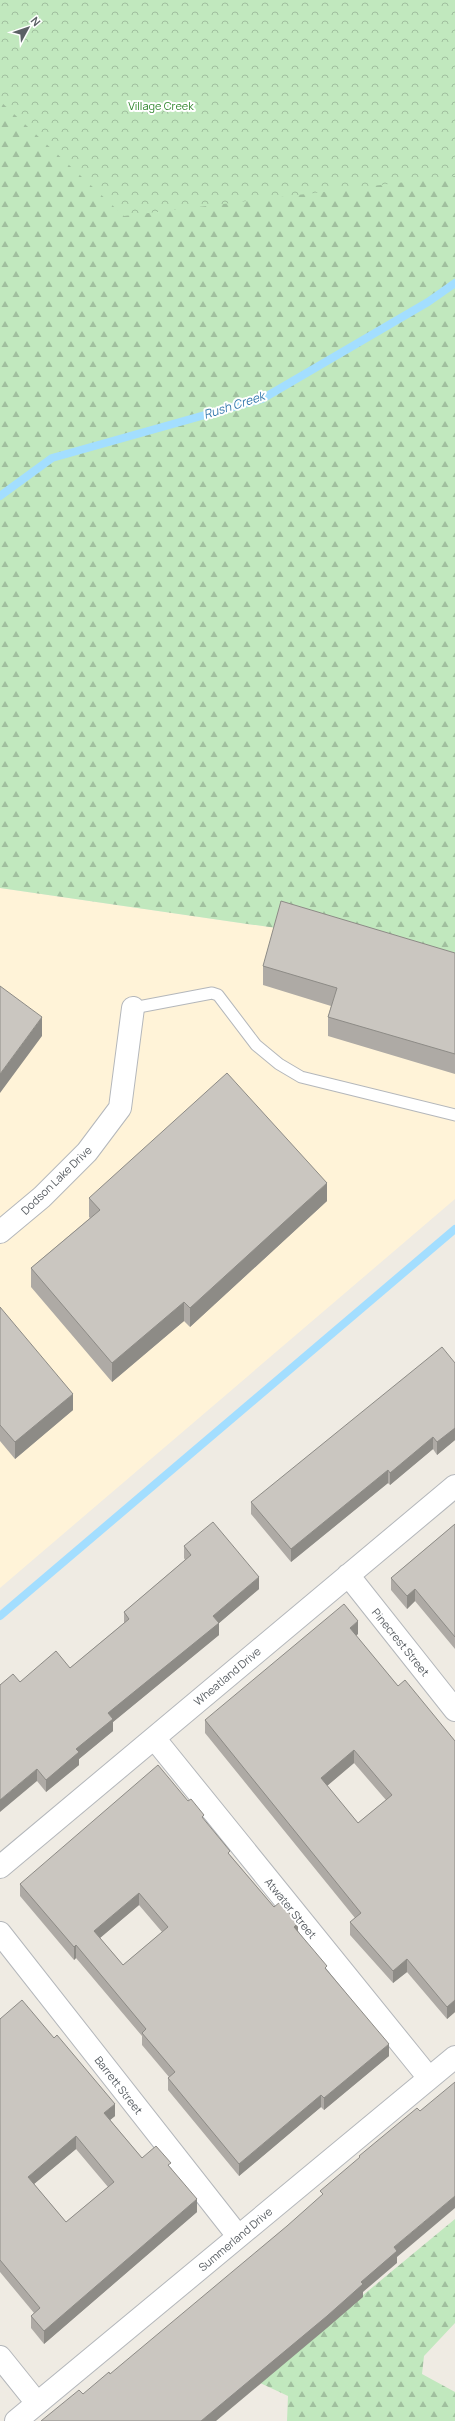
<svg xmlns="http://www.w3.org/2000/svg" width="455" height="2421" font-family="Manrope,sans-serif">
	<defs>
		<pattern id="forest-firs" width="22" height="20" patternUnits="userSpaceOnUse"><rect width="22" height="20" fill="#c1e8be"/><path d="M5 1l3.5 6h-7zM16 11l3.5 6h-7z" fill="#a0bf9e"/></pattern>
		<pattern id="park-crowns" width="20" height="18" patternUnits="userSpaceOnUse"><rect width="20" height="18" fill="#c1e8be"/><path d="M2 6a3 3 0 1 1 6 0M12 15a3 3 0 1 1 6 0" fill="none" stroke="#a0bf9e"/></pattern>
	</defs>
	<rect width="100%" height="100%" fill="#efebe3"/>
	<!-- commercial -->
	<path fill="#fff3d8" d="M0,888L455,954V1199L0,1588Z"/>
	<!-- forest -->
	<path fill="url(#forest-firs)" d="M0,0H455V954L0,888Z
		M455,2219V2323L424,2356L422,2374L455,2392V2421H287L288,2396L258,2382Z"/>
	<!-- park -->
	<path fill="url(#park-crowns)" d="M0,0H455V176L124,216L0,101Z"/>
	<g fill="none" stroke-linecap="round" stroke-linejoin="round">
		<!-- stream -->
		<path stroke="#a3deff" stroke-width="8" d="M0,496L52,458L262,399L428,302L455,283
			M0,1616L455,1229"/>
		<!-- lane casing -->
		<g stroke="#b4b7bb" stroke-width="13">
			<path id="lane" d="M133,1008L212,993L218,995L256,1045L279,1064L301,1077L455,1115"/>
		</g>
		<!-- street casing -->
		<g stroke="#b4b7bb" stroke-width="24">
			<path id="street" d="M0,1232L42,1197L87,1152L120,1108L133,1008
				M348,1575L455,1710
				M154,1738L429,2078
				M0,1867L455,1486
				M0,1933L238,2236
				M0,2357L37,2403
				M16,2421L455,2057"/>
		</g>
		<!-- lane -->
		<use href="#lane" stroke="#fff" stroke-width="11"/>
		<!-- street -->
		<use href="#street" stroke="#fff" stroke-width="22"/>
	</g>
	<!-- wall -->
	<path fill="#aeaaa5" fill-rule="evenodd" d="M455,953V1074L328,1036V1017L331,1006L263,985V966Z
		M89,1198L327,1201L190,1327L184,1321L112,1382L31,1287V1268L90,1218L89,1217Z
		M0,1307L73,1410L15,1459L0,1441Z
		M455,1363V1440L437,1455L433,1449L390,1485L388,1483L291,1562L251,1514V1502Z
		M455,1524V1649L415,1601L407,1609L391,1590V1578Z
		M184,1546L259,1589L219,1623V1635L113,1722V1731L79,1759V1765L46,1792L37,1781L20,1682L70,1668L124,1623V1612L185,1560L184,1558Z
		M358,1634L356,1636L398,1686L455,1741V2012L447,2019L407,1972L393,1983L350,1935V1922L355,1918L205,1733V1720ZM354,1763L386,1800L358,1823L327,1786Z
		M204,1820L230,1855L274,1907L298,1931L327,1970L389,2056L324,2110L321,2107L239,2176L168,2090V2078L169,2077L142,2045V2036L76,1958L74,1960L20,1896V1884ZM139,1905L162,1932L123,1965L100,1938Z
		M0,2019L115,2116L110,2120L142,2158L171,2168L197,2212L44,2344L31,2328V2316L34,2313L0,2272ZM76,2149L108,2187L66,2222L34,2184Z"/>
	<!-- shaded-wall -->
	<path fill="#8d8b86" d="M42,1017V1036L0,1093V1074Z
		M327,1183V1201L190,1327V1308Z
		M184,1302V1321L112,1382V1363Z
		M73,1394V1410L15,1459V1442Z
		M455,1428V1440L437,1455V1442Z
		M433,1437V1449L390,1485V1473Z
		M388,1470V1483L291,1562V1549Z
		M259,1577V1589L218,1624L219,1623V1635L113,1722V1731L79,1759V1765L46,1792V1780L76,1749L108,1713L213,1616Z
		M415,1589V1601L407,1609V1596Z
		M358,1621V1634L350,1641V1628Z
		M354,1750V1763L321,1791V1778Z
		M37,1769V1781L0,1812V1800Z
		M139,1893V1905L94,1943V1931Z
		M298,1923V1935L294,1927Z
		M76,1945V1958L74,1960V1947Z
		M407,1959V1972L393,1983V1971Z
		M455,2000V2012L447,2019V2007Z
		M389,2044V2056L324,2110V2098Z
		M321,2095V2107L239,2176V2164Z
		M115,2104V2116L104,2125V2113Z
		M76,2136V2149L28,2189V2177Z
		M455,2196V2208L397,2257V2263L363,2292V2297L327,2328L216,2421H201L361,2282L394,2247Z
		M197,2199V2212L44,2344V2331Z"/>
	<!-- building -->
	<path fill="#cac6c0" stroke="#8d8b86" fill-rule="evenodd" d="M281,901L455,953V1054L328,1017L337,988L263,966Z
		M0,986L42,1017L0,1074Z
		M227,1073L327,1183L190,1308L184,1302L112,1363L31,1268L100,1210L89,1198Z
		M0,1307L73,1394L15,1442L0,1425Z
		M442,1347L455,1363V1428L437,1442L433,1437L390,1473L388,1470L291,1549L251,1502Z
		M213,1522L259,1577L213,1616L219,1623L108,1713L113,1719L76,1749L79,1752L46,1780L37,1769L0,1800V1685L13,1674L20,1682L56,1651L70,1668L129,1619L124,1612L191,1555L184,1546Z
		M455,1524V1637L415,1589L407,1596L391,1578Z
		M344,1604L358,1621L350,1628L398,1686L405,1680L455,1741V2000L447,2007L407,1959L393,1971L350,1922L361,1913L205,1720ZM354,1750L392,1795L358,1823L321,1778Z
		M158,1765L188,1801L191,1799L204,1815L202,1817L230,1851L228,1853L274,1907L280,1902L295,1920L298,1923L294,1927L327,1966L325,1968L389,2044L324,2098L321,2095L239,2164L168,2078L175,2072L142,2033L146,2029L76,1945L74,1947L20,1884ZM139,1893L168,1927L123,1965L94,1931Z
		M22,2000L54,2038L57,2035L115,2104L104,2113L142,2158L156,2146L171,2163L168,2165L197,2199L44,2331L31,2316L40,2308L0,2260V2019ZM76,2136L114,2182L66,2222L28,2177Z
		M455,2082V2196L394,2247L397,2251L361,2282L363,2284L327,2316L201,2421H41L79,2390L83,2394L109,2372L110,2374L287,2226L323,2194L320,2191L360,2157L359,2156L417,2108L420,2111Z"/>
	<g text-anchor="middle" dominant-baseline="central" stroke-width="4" stroke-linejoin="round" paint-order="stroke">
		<!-- park labels -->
		<g font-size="11" fill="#32872f" stroke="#fff">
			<text x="161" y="105">Village Creek</text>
		</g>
		<!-- street labels -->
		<g font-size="11" fill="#5b6065" stroke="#fff">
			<text transform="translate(56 1180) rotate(-44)">Dodson Lake Drive</text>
			<text transform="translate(401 1642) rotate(51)">Pinecrest Street</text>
			<text transform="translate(227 1676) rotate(-40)">Wheatland Drive</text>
			<text transform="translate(291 1908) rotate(51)">Atwater Street</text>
			<text transform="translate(119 2085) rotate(52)">Barrett Street</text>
			<text transform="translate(235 2239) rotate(-40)">Summerland Drive</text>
		</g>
		<!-- water labels -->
		<g font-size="12" font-style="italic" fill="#377aae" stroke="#fff">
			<text transform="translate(234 405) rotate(-18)">Rush Creek</text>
		</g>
	</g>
	<!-- north arrow -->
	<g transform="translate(28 28) rotate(50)" stroke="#ffffff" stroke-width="3" paint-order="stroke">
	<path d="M0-3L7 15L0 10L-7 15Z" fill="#5b6065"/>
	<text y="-6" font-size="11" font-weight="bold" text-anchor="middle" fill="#5b6065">N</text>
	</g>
</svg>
